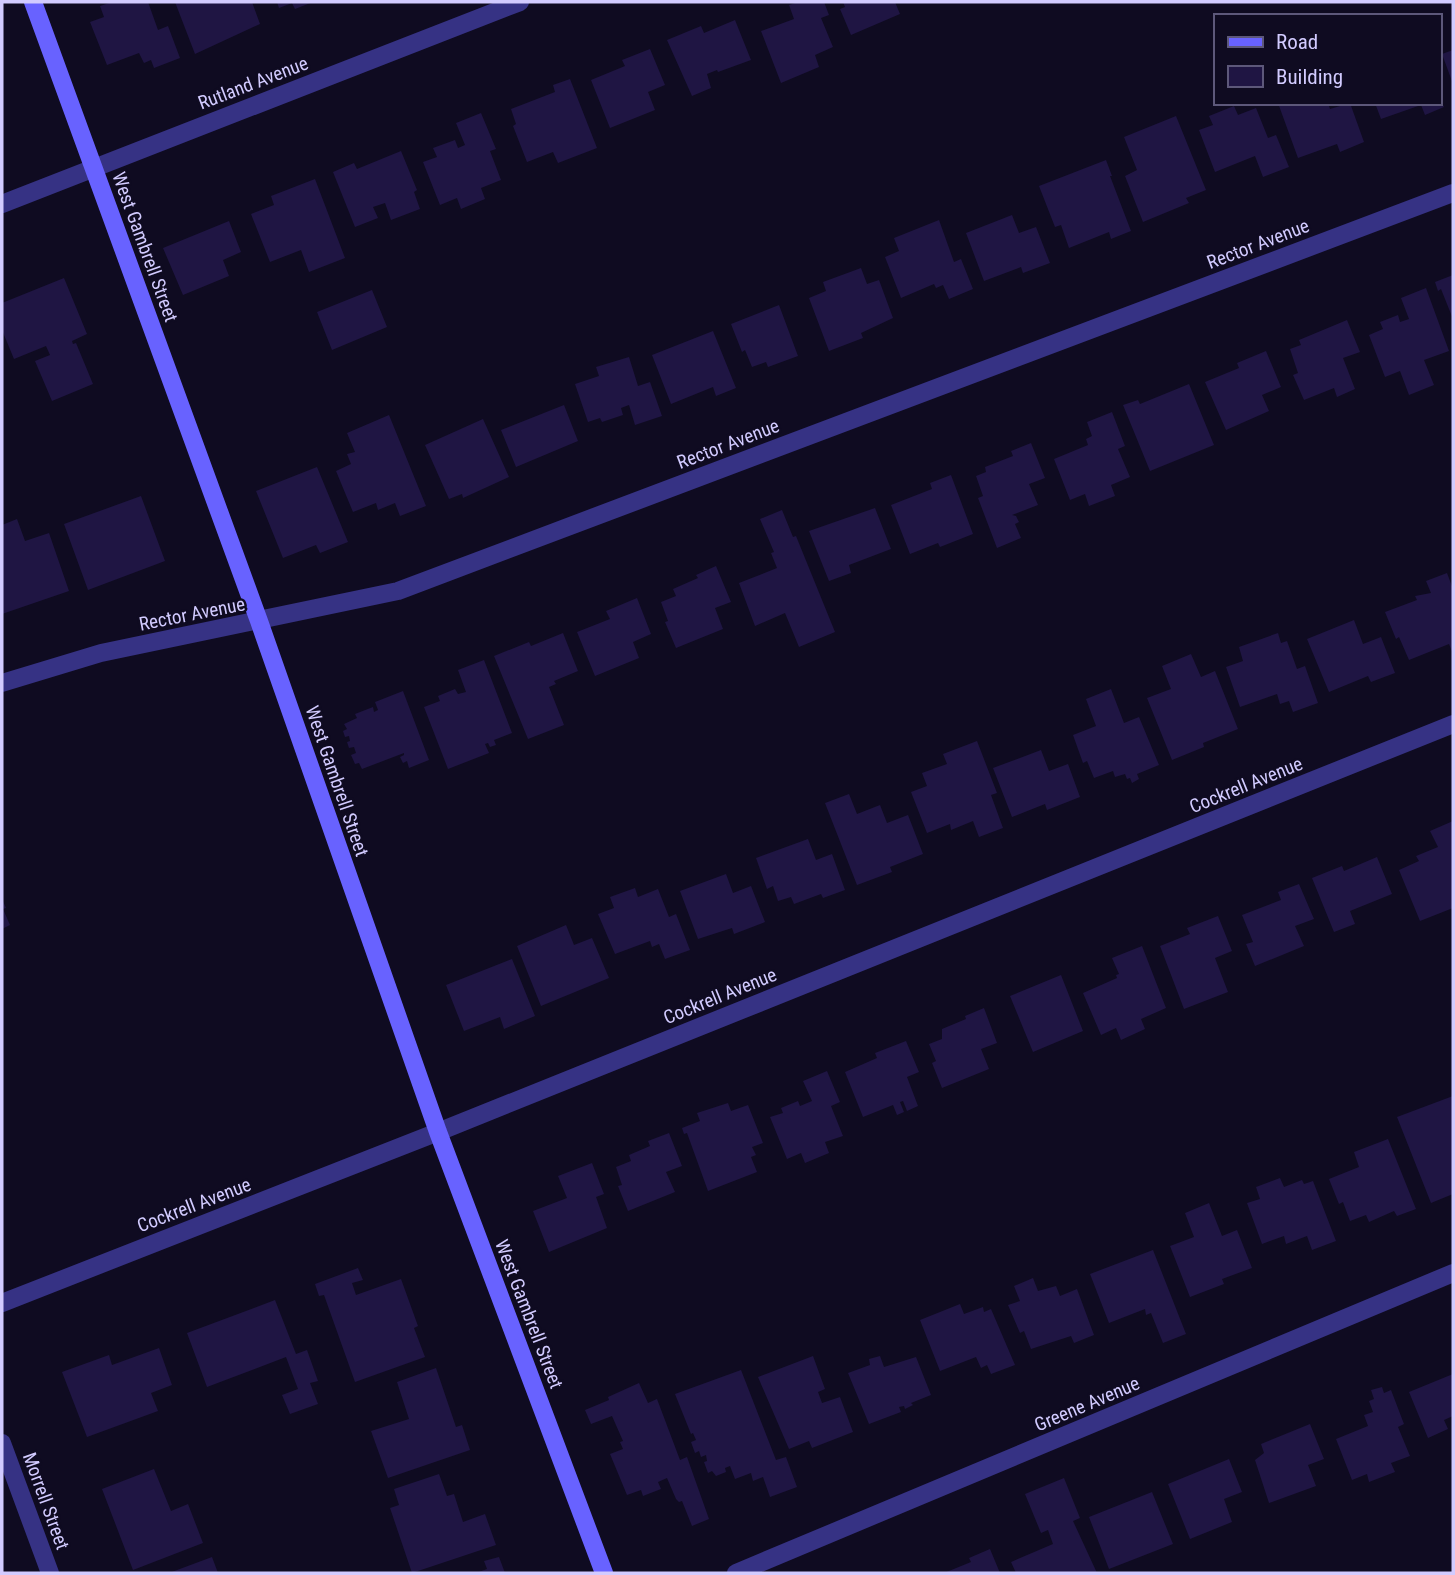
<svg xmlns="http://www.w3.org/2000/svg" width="1455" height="1575" font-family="'Roboto Condensed',sans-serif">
	<rect width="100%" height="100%" fill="#0f0b21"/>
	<!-- building -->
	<path fill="#1f1543" d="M112,2H148L158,30L168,26L180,58L154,68L151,60L144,63L139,53L107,65L90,22L104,17L100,6Z
		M175,2H252L260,24L195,54Z
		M277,2H313L295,9L292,3L279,8Z
		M798,2H824L829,15L821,18L833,47L815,55L819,67L781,83L761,31L794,19L789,5Z
		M843,2H895L900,14L851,35L840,9L845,7Z
		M735,20L751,60L718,72L717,70L707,74L711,88L692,96L667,40L701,26L704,33Z
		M650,49L665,85L648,92L655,110L610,128L591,80L625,66L622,60Z
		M1453,50V84L1442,54Z
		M570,79L597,148L558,163L553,152L527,162L513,126L516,124L511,109L555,92L553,85Z
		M1439,96L1444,107L1425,115L1421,105L1381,119L1375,103H1439Z
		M1278,103H1328L1330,109L1350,103L1364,142L1340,152L1337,144L1298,158Z
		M1234,106L1238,115L1256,108L1268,138L1276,135L1289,167L1263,177L1255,156L1215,172L1199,130L1213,125L1209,116Z
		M481,113L496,149L490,151L501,180L481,188L485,199L461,209L457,198L440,205L423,162L437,157L433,148L455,140L458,148L465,145L456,123Z
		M1176,116L1206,190L1186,198L1189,203L1143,222L1125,176L1137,170L1124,137Z
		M401,151L417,190L414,192L420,209L391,220L385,203L373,207L378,218L355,227L333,172L354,163L357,169Z
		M1106,160L1112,176H1110L1131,231L1111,239L1109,232L1069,248L1061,225L1055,227L1039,186Z
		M315,179L345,258L309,272L301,250L270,262L251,214L274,205L271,196Z
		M1012,215L1019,233L1036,227L1050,263L1023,273L1021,267L984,281L966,233Z
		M939,220L954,262L961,259L973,289L949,299L943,285L936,288L934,284L901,298L885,257L899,251L894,238Z
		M229,221L241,252L223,260L229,276L183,295L163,248Z
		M861,268L867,284L879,280L893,318L861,333L863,338L829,351L809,298L826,291L823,282Z
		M1453,275V319L1441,289L1438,291L1435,282Z
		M64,278L87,334L72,341L73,344L76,343L93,384L52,401L35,361L50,355L46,346L14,359L2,330V303Z
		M1426,288L1449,351L1424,360L1434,385L1409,395L1400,371L1385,377L1369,335L1383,329L1380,322L1398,315L1400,322L1409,319L1401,298Z
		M372,290L387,327L332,350L317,312Z
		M779,305L798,356L768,367L766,362L752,367L745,350L742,352L731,324Z
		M1347,320L1360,352L1343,358L1355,389L1337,397L1334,388L1304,400L1293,375L1298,373L1290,349L1301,345L1299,340Z
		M713,331L736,388L716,396L713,387L671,404L652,355Z
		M1266,351L1281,387L1262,395L1269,411L1226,430L1205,382L1239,368L1237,363Z
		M629,357L638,386L650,382L662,416L635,425L629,405L621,408L623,415L602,422L600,418L588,422L575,384L599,376L596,367Z
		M1189,384L1214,445L1150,471L1123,405L1138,400L1140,404Z
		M564,405L578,441L516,467L501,430Z
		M1112,412L1125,446L1118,449L1130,477L1111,485L1115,496L1089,506L1085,494L1070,500L1054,459L1088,445L1086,439L1092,436L1087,422Z
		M389,415L426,506L400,516L395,503L378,510L376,503L353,512L336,471L351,464L347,454L355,452L347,433Z
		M483,419L509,477L463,498L462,494L449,499L425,445Z
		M1031,443L1045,478L1029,484L1038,505L1012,515L1016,516L1019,522L1015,524L1021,538L997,548L978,498L983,496L976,476L986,472L985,467L1013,456L1011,451Z
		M317,467L348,542L320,553L316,545L283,558L256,491Z
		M951,475L973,534L940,547L938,543L910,554L891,505L932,489L930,483Z
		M141,496L165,561L88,590L64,524Z
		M875,508L891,549L849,565L851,573L829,581L809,531Z
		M782,510L793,537L796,536L835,632L799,647L785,613L755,626L739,583L777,568L771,553L774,552L760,519Z
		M17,519L25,541L49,533L69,591L2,614V525Z
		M716,566L731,602L715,608L723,629L676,648L665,622L668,621L661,602L676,596L673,589L698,578L696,575Z
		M1447,573L1453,589V654L1449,644L1409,660L1399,637L1396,639L1385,612L1417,600L1415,596L1431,593L1426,581Z
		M637,598L651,634L633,642L639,658L595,676L577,632L610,619L606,611Z
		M1354,620L1363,644L1381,637L1395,673L1371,682L1368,676L1329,692L1307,639Z
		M563,633L578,671L554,681L556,684L549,687L564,725L528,739L494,656L529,642L531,646Z
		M1278,633L1281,643L1287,641L1297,669L1305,666L1318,703L1293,712L1289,701L1280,704L1277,694L1240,707L1226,667L1243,661L1239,647Z
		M1191,654L1201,677L1215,671L1238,729L1203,743L1204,747L1172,760L1147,698L1171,689L1162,666Z
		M484,660L512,733L494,740L496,745L490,747L488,743L485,744L489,753L448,769L424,707L440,701L438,696L455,689L458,694L466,692L458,670Z
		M1111,689L1124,723L1139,717L1159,765L1137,774L1139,779L1132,783L1130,778L1127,779L1125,774L1115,777L1113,771L1094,778L1087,761L1083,763L1073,735L1096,726L1086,699Z
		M403,691L429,760L409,768L407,761L403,763L400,757L404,755V753L362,769L359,763L355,764L351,755L356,753L354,747L349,748L347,742L350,741L349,736L345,737L343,731L347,729L344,724L357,718L355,714L373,707L374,712L378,710L375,702Z
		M977,741L997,793L991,795L1003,828L979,837L973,821L951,830L950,824L927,833L911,792L927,786L922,773L947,764L943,754Z
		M1041,750L1049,771L1068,764L1080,797L1047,810L1045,804L1012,817L993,768Z
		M849,794L857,814L880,805L887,823L908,815L923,854L890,867L892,872L857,885L825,803Z
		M1453,821V908L1420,921L1399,870L1419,861L1416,856L1438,847L1430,831Z
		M808,839L816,860L832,854L845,890L823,898L821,894L794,904L791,897L778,901L773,886L767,889L756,858Z
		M1377,857L1392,894L1350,911L1355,924L1334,932L1312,878L1342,866L1344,871Z
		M726,874L733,893L751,886L765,922L734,934L732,928L698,939L680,891Z
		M1299,884L1314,919L1295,926L1304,946L1255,966L1246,944L1253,942L1242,915L1281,900L1278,892Z
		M635,888L638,897L658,889L669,917L676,914L690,950L665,959L659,944L652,947L650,941L615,954L598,914L614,908L610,897Z
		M2,899L6,908L3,909L10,925L2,929Z
		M1218,916L1232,951L1215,958L1228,992L1184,1009L1160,946L1190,934L1187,928Z
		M566,925L574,945L592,938L609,978L541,1006L517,946Z
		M1142,946L1166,1008L1141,1019L1145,1029L1121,1040L1116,1028L1101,1035L1083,993L1117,978L1116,975L1119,974L1112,958Z
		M512,959L535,1016L504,1029L500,1017L464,1031L446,985Z
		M1061,975L1083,1031L1033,1052L1010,996Z
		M984,1008L997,1043L981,1049L989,1069L942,1088L932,1063L936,1061L929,1044L942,1039V1029L966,1019L965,1016Z
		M906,1041L919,1072L907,1077L918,1106L907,1111L903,1101L900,1102L904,1112L897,1115L893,1105L863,1117L845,1072L877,1058L875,1053Z
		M827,1071L840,1102L831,1106L843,1136L825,1142L829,1153L805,1163L801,1153L787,1159L770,1117L783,1113L781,1108L798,1101L800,1106L812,1101L803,1081Z
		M1453,1096V1194L1431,1203L1397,1117Z
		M728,1103L731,1111L748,1105L763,1143L752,1147L756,1155L751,1157L757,1172L708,1191L687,1133L684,1134L682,1128L700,1121L697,1113Z
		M669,1133L682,1166L666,1172L675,1192L628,1211L618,1186L622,1185L616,1167L631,1161L629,1155L650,1146L648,1141Z
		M1388,1139L1416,1209L1397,1216L1394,1211L1369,1222L1366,1215L1350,1221L1343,1202L1339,1204L1329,1179L1359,1167L1354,1152Z
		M592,1163L604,1194L596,1197L607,1228L549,1252L533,1211L567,1198L558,1176Z
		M1280,1178L1284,1187L1302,1180L1304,1184L1313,1181L1336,1241L1312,1250L1307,1236L1286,1244L1284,1236L1262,1244L1247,1203L1260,1199L1256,1187Z
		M1209,1203L1222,1236L1237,1230L1252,1268L1222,1279L1224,1284L1190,1297L1170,1246L1194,1237L1185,1213Z
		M1153,1250L1186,1334L1163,1343L1151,1313L1146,1315L1145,1309L1109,1323L1090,1274Z
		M358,1268L363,1280L352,1283L356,1295L401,1279L418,1326L414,1328L425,1357L355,1382L324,1295L319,1296L315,1284Z
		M1033,1278L1038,1291L1056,1286L1060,1296L1077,1289L1094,1335L1074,1343L1071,1336L1031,1349L1024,1331L1020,1333L1008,1305L1020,1301L1014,1286Z
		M275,1300L296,1354L307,1350L318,1381L310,1383L318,1404L290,1414L282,1395L298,1389L286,1357L207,1387L187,1333Z
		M960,1304L964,1314L983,1307L984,1312L991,1309L1015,1365L991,1374L987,1365L981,1368L976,1357L940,1371L920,1320Z
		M159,1348L172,1385L151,1393L158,1411L87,1437L62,1372L109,1355L112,1365Z
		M813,1356L825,1389L818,1392L822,1403L840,1397L853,1432L812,1448L809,1441L789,1449L758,1377Z
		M880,1356L884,1367L916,1357L931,1395L911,1403L913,1405L905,1409L904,1406L899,1407L901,1412L869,1424L848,1373L870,1365L869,1359Z
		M436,1368L456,1427L462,1425L470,1450L388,1478L371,1431L409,1419L397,1382Z
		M741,1370L776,1460L786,1457L797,1487L770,1497L763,1477L753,1481L751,1473L735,1479L730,1466L725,1468L726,1472L716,1476L712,1471L708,1473L704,1462L707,1461L706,1455L701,1457L699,1451L695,1453L691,1442L696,1440L693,1433L691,1434L675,1394Z
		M1453,1374V1416L1444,1420L1448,1429L1428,1438L1409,1392Z
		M639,1383L648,1403L657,1399L680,1460L687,1457L709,1519L692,1526L682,1501L679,1502L676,1499L667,1478L658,1482L661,1489L643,1496L641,1490L627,1495L610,1454L623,1449L620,1442L623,1441L612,1416L591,1424L585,1410L609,1400L608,1397Z
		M1382,1387L1384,1393L1391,1390L1404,1424L1398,1427L1410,1456L1391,1463L1395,1472L1369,1482L1367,1474L1352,1480L1336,1439L1368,1426L1364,1415L1373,1412L1369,1401L1374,1399L1371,1390Z
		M1310,1424L1324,1459L1308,1465L1316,1486L1269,1503L1255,1460L1264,1453L1261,1444Z
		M1229,1459L1242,1492L1224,1499L1232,1522L1190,1539L1168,1484Z
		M154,1469L171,1511L188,1504L203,1543L133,1570L102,1489Z
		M439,1474L447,1496L454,1494L463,1522L485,1514L496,1545L412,1573L390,1508L399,1505L394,1489Z
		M1064,1478L1080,1518L1073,1521L1097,1573H1016L1011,1562L1053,1544L1048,1530L1041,1533L1025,1494Z
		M1152,1492L1173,1544L1109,1569L1089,1517Z
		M990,1549L1000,1573H944L971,1562L969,1558Z
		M212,1557L218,1573H169Z
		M499,1557L505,1573H476L487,1569L484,1561Z"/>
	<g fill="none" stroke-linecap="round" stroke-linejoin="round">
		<!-- street -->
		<path stroke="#363284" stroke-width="18" d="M2,204L520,2
			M2,683L101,653L398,591L1453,193
			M2,1303L438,1132L1453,724
			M2,1443L50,1573
			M736,1573L1453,1273"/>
		<!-- secondary -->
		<path stroke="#6862ff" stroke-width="18" d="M33,2L259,621L438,1132L604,1573"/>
	</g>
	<g text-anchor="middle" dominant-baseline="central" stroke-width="5" stroke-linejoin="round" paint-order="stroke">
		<!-- street labels -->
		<g font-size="19" fill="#d2cbff" stroke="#0f0b21">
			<text transform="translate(253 83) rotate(-21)">Rutland Avenue</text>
			<text transform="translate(1258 244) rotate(-21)">Rector Avenue</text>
			<text transform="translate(145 247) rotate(70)">West Gambrell Street</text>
			<text transform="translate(728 444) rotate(-21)">Rector Avenue</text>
			<text transform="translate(192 614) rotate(-11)">Rector Avenue</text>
			<text transform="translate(337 781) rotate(71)">West Gambrell Street</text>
			<text transform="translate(1246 785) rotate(-22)">Cockrell Avenue</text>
			<text transform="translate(720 996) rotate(-22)">Cockrell Avenue</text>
			<text transform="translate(194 1205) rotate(-21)">Cockrell Avenue</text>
			<text transform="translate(529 1314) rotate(69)">West Gambrell Street</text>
			<text transform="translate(1087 1404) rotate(-23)">Greene Avenue</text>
			<text transform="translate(46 1501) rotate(70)">Morrell Street</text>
		</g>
	</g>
	<!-- border -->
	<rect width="1455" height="1575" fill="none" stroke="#d2cbff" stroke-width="7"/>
	<!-- legend -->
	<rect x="1214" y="14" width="228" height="91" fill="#0f0b21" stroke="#5d587a" stroke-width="2"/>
	<rect x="1228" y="37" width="35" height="10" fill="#6862ff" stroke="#5d587a" stroke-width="2"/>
	<text x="1276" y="49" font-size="21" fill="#d2cbff">Road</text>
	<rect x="1228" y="66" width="35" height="21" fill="#1f1543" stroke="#5d587a" stroke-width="2"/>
	<text x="1276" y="84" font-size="21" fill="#d2cbff">Building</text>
</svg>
